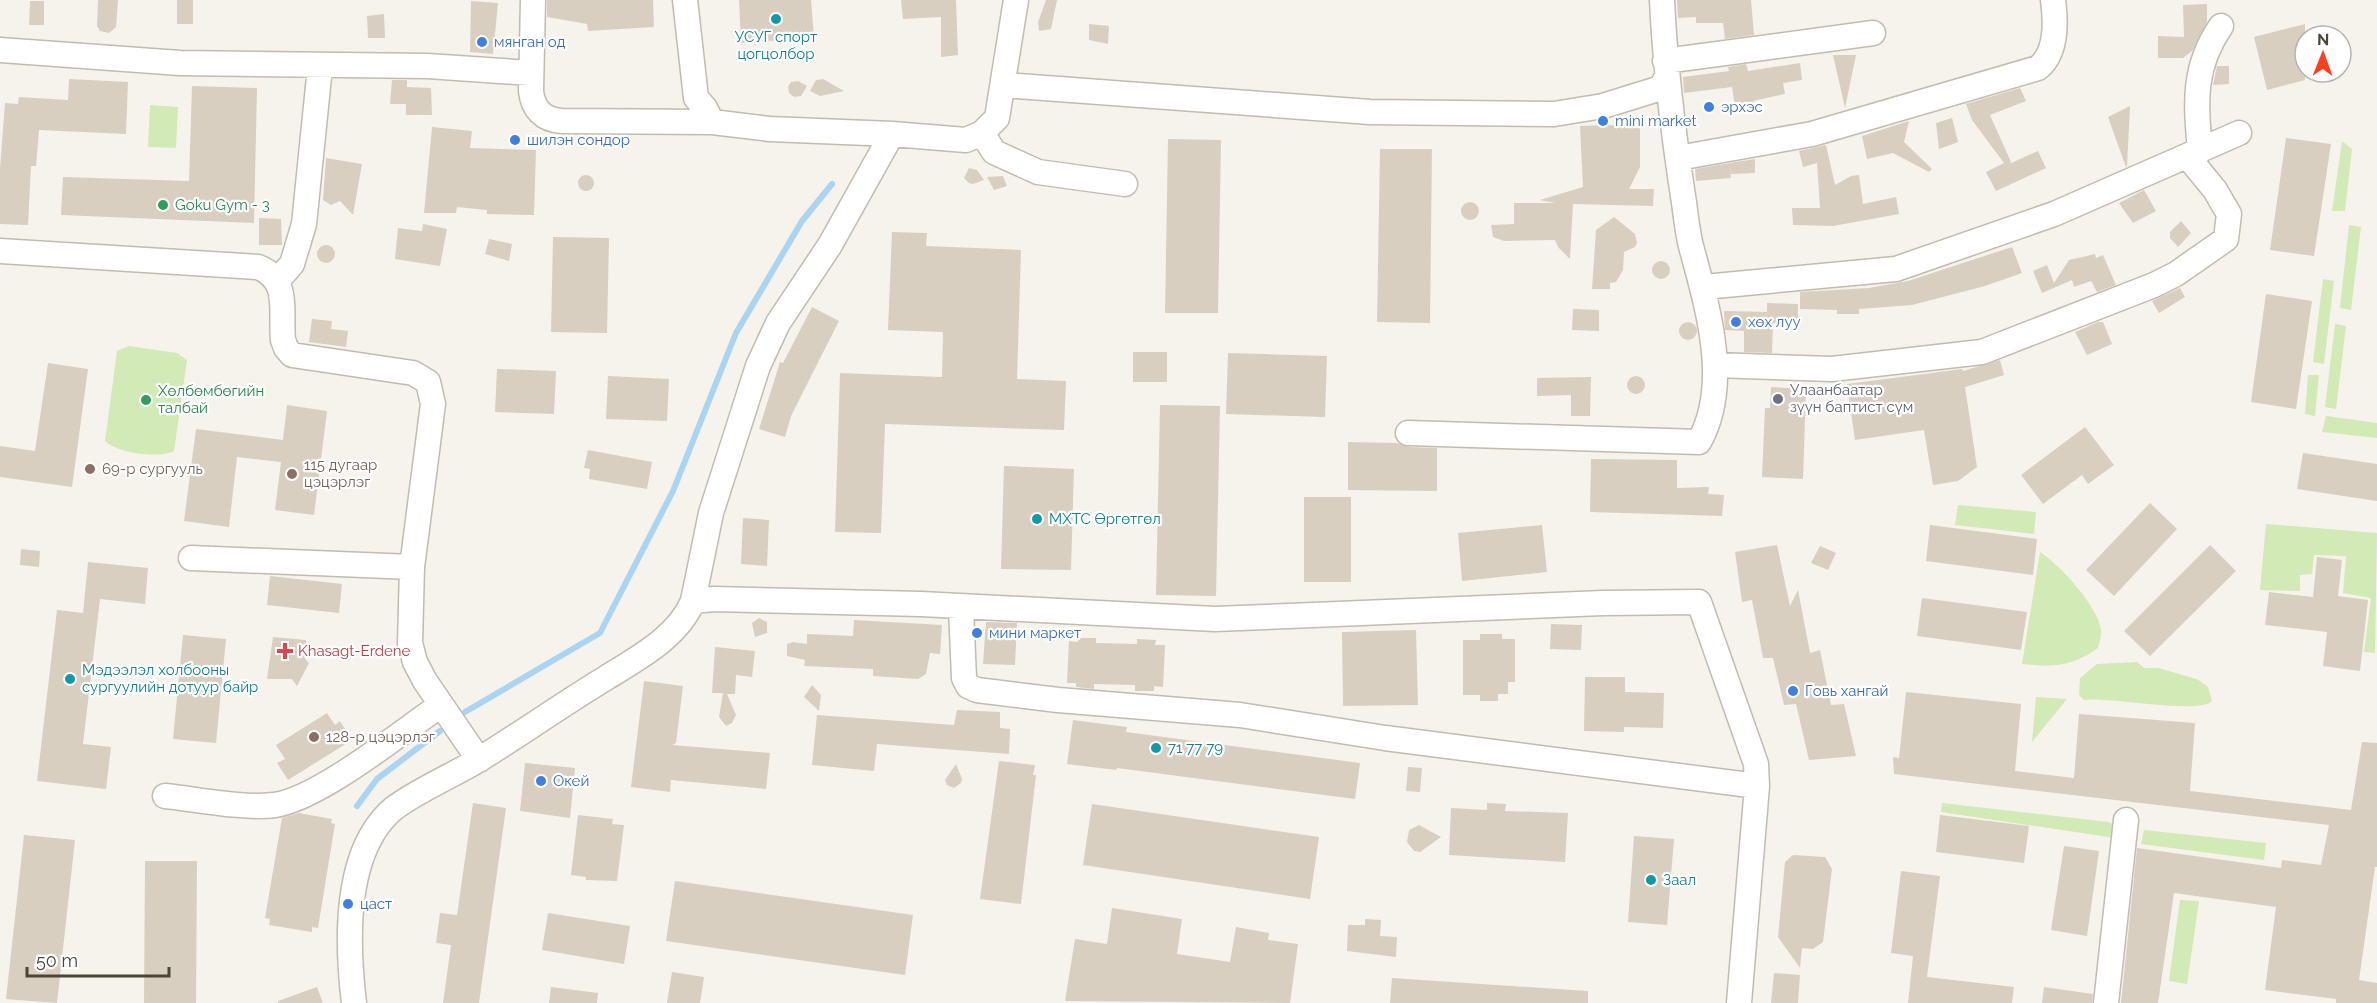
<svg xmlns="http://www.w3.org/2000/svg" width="2377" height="1003" font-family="Raleway,sans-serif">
	<rect width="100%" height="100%" fill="#f6f3ec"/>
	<!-- green -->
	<path fill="#d2eab5" d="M150,105L178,107L176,148L148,147Z
		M2342,141L2352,149L2345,211H2332Z
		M2349,225L2361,227L2351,310L2340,308Z
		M2323,279L2334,281L2324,364L2313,362Z
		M2335,324L2346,326L2336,409L2325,407Z
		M129,346L177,353L187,360L174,451C159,459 117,453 105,441L117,351Z
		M2308,375H2319L2315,416L2305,414Z
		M2326,416L2377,423V438L2322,432Z
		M1958,505L2036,512L2034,534L1955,525Z
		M2266,524L2377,533L2375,653L2364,652L2371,598L2343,593L2346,556L2314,555L2312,574L2300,575V591L2260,590Z
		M2040,552C2060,565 2098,606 2101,630C2102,635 2099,643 2098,648C2071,667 2055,667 2022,664Z
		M2137,662L2144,668H2158L2197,679L2208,687L2212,701C2202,715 2106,696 2084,700L2079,695L2080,678L2097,664Z
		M2036,697L2067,699L2032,742Z
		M1942,803L2109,822L2116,826L2115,838L1941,812Z
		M2144,830L2266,843L2264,860L2141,844Z
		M2180,900L2199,901L2187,984L2169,981Z"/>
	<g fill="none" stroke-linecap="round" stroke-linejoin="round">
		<!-- stream -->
		<path stroke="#a9d4f2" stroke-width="6" d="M465,712L600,633L673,491L736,333L802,221L832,184
			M357,806L377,779L440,731"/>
	</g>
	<!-- building -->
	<path fill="#d8cfc1" d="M98,0H118L116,27L109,33L100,31L97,26Z
		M177,0H193V24H177Z
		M547,0H653L654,27L588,31L587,24L547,17Z
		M739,0H811L814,38L741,43Z
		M901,0H956L958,55L941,57V17L903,19Z
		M1046,0H1057L1051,29L1039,31L1038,22Z
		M1677,0H1751L1754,35L1725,39L1723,23H1696V17L1678,18Z
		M30,1H44V25H29Z
		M471,1L498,3L493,54L470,52Z
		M2207,4V22L2192,51L2183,58H2158V36L2184,37L2183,5Z
		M384,14L385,38H368L367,16Z
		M1089,24L1109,26L1108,44L1089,40Z
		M2305,24V80L2267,90L2254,37Z
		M1833,55H1856L1845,108Z
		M1800,63L1802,80L1783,83L1785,94L1753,101L1754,103L1735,106L1732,87L1684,93L1683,77L1729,71L1728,67L1746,64L1748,71Z
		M2217,66H2229V84L2213,85Z
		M69,79L128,82L126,134L39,130L36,166H31L28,225L0,224V168L5,103L18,104L19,97L68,100Z
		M823,79L844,91L820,96L810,91L816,80Z
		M392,80H407V87L431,88L432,115H406V104H390Z
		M798,81L807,86L801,96L794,97L789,93L788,87L791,82Z
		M192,86L257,88L254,223L61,215L63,177L189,181Z
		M2020,88L2026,101L1990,115L2011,162L2009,164L2038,151L2046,168L1996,191L1986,172L2004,163L1972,120L1966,104Z
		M2130,106L2127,166L2126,167L2108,117Z
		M1952,118L1958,142L1939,149L1936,123Z
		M1909,121L1904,142L1932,169L1929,172L1893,153L1867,159L1862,136Z
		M1610,125L1640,128V167L1629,189H1654L1653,206L1573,204L1570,259L1558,247L1555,240L1504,241L1493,237L1491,225L1514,224V203H1555L1540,200L1583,187L1580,126Z
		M432,127L472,131L470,148L536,150L534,215L487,214V210L457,207L456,213H424Z
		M2286,138L2331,144L2314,256L2270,250Z
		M1168,139L1221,140L1218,313H1165Z
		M1826,145L1835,185L1851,176L1859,175L1863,204L1896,197L1899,214L1833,226L1793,225L1792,208H1820L1817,163L1803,167L1799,151Z
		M1380,149H1432L1430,323L1377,322Z
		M326,158L362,164L353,215L340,201L331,205L323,200Z
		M1755,159V173L1731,174L1730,163Z
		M1730,163L1731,178L1696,181L1695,169Z
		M969,168L977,170L984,180L973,184L969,183L964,178Z
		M578 183a8 8 0 1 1 16 0a8 8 0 1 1-16 0Z
		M1003,176L1007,186L994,190L987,177Z
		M2144,190L2156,211L2133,223L2119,203Z
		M1461 211a9 9 0 1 1 18 0a9 9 0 1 1-18 0Z
		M1614,217L1635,234L1637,243L1635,247L1624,252L1623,270L1616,282L1610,283V289H1592L1596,230Z
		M259,218L281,219L282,245H259Z
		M2181,221L2191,233L2178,247L2170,238V232Z
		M423,224L447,229L440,266L395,259L398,228L422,231Z
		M892,232L927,233L926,246L1021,250L1017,379L1066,381L1064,430L885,424L881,533L835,532L840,373L942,377L943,332L888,330Z
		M553,237L609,238L607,333L551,332Z
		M489,239L512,244L509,261L485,254Z
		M317 254a9 9 0 1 1 18 0a9 9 0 1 1-18 0Z
		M2012,247L2022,273L1985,286L1912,305L1859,309V314H1837V310L1800,309V292L1869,288L1908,281Z
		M2095,254L2096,258L2103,255L2116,285L2097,292L2091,281L2074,287L2072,280L2042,293L2033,271L2047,265L2054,283L2069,260Z
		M1652 270a9 9 0 1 1 18 0a9 9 0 1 1-18 0Z
		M2180,288L2185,297L2159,313L2152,301Z
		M2266,294L2312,301L2296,409L2251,402Z
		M1767,303L1798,304V324L1773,323L1772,353L1744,352V331L1725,330L1724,311L1767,312Z
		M812,307L839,321L791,416L785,437L759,429L780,362L783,363Z
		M1573,309L1599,310V331L1572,330Z
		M312,319L332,321L331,329L348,331L346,347L309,342Z
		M2098,322H2103L2112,344L2087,355L2075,332Z
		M1679 331a9 9 0 1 1 18 0a9 9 0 1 1-18 0Z
		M1133,352H1167V382H1133Z
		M1228,353L1327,356L1325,417L1226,414Z
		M2000,360L2004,375L1965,387L1977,467L1958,481L1933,485L1924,430L1855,440L1847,384L1962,369L1963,371Z
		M48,363L88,369L72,487L0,477V446L35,451Z
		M497,369L556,371L554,414L495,412Z
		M608,376L669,379L667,421L606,419Z
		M1627 385a9 9 0 1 1 18 0a9 9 0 1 1-18 0Z
		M1591,377L1590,416H1571V395L1537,396V378Z
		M1771,387L1806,389L1803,479L1762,477L1765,408H1770Z
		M287,405L327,411L314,515L275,510L281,462L237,457L229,527L184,521L196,429L283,440Z
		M1160,405L1220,406L1216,596L1156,595Z
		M2085,427L2114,465L2088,484L2082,475L2043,504L2021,475Z
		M1348,442L1398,443L1408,447L1437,448V491L1348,490Z
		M588,450L652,462L647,489L589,479L590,469L584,468Z
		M2303,453L2377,464V501L2297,489Z
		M1591,459L1677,460V488L1709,487L1708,494L1724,495L1722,516L1590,512Z
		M1004,466L1074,469L1071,570L1001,569Z
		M1304,497H1351V582H1304Z
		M2150,503L2177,529L2114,596L2086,570Z
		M743,518L769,520L767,566L741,564Z
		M1542,525L1547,572L1462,581L1458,533Z
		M1930,525L2037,539L2033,575L1926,561Z
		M1777,545L1790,606L1798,590L1810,653L1820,650L1831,705L1844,704L1856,756L1809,760L1796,704L1784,705L1773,658H1763L1752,600L1742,602L1735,552Z
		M2210,545L2236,571L2150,656L2124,631Z
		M1820,546L1836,553L1828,570L1811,563Z
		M21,549L40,551L39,567L20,565Z
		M2317,557L2342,560L2338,596L2368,600L2360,671L2323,666L2327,632L2265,625L2269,592L2313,597Z
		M88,562L148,568L145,604L100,599L83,744L111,747L106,789L37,781L57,610L83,613Z
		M270,576L342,584L339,613L267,605Z
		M1922,598L2027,612L2021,650L1917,636Z
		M759,618L767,622V633L755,637L752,623Z
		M854,620L942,625L940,654L930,653L926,674L918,679L873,676V669L804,666L805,660L787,656V644L793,642L807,644V634L853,636Z
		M986,622L1017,623L1015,665L983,664Z
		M1551,624L1582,625L1581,650L1550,649Z
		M1416,630L1418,705L1343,706L1342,632Z
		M1480,634H1502V639H1515V682H1508V694H1498V701H1480V695H1463V640H1480Z
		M183,635L226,639L216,743L173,739Z
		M273,637L306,640L305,659L309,663L297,686L292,679H267Z
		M1078,638H1096V643L1137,644V639L1156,640L1155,645H1165L1163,687L1154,686V691H1135V685L1094,684V689L1076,687V683H1067L1069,641L1078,642Z
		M715,647L755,651L752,677L736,675L735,694H727L736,715L732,723L726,726L719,717L723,693H712Z
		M1585,677H1625V692L1664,693L1663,728L1624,727V732L1584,731Z
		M644,681L683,686L676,743L672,745L770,753L766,789L671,780L670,792L631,787Z
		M812,685L821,695L819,711L804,697Z
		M1906,692L2021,704L2015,771L2074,778L2079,714L2195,723L2190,791L2351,810L2362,742L2377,743V867H2375L2359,980L2377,983V1003H2336V999L2265,990L2276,907L2174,893L2158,1003H2121L2137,848L2281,868L2282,860L2321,865L2329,825L1894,774L1893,757L1899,758Z
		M957,710L1000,712V728L1010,729L1009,754L877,744L874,771L812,765L817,715L954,725Z
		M327,713L335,725L340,721L352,740L288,780L277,763L285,759L276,745Z
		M1073,720L1127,727L1126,732L1360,763L1355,799L1117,768L1116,770L1067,764Z
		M999,761L1035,765L1033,775H1036L1021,904L980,899Z
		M525,763L575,768L570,818L520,811Z
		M956,764L962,779L961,783L954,788L947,785L945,780Z
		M1408,767L1422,768L1420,792L1406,791Z
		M473,803L506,808L479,1003H443L451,945L436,943L440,913L457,915Z
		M1487,803L1506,804L1505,811L1568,813L1565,862L1449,855L1451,808L1487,810Z
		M1092,804L1319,837L1310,899L1083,865Z
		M299,813L332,819L331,823L335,824L318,928L312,927V932L269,925L270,919L265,918L282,818Z
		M578,815L613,819L612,824L624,825L617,881L586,880V877L571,875Z
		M1940,815L2029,826L2024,863L1936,852Z
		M1419,825L1441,837L1420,852L1414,851L1407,842L1409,830Z
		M24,835L75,840L57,1003L6,999Z
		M1634,836L1674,839L1667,925L1628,922Z
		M2064,846L2099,851L2087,936L2051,930Z
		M1793,855L1825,857L1832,869L1823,942L1813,949L1802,948L1800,968L1778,937L1785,862Z
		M145,861H197L196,1003H144Z
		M1901,871L1940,876L1927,977L2014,987L2012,1003H1908L1913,956L1891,953Z
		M675,881L913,915L905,975L666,941Z
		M1112,908L1182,919L1177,954L1230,962L1236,927L1269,933L1268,940L1298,944L1290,1003L1065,1001L1075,939L1107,944Z
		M548,913L630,926L624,964L542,950Z
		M1365,919L1381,920L1380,936L1397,937L1396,957L1347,951L1348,925H1365Z
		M672,972L704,977L700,1003H667Z
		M1774,973L1800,975L1798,1003H1771Z
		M1392,978L1588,991V1003H1390Z
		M317,987L323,1003H278V1001Z
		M551,987L598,993L597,1003H549Z
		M2044,987L2093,994L2092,1003H2042Z"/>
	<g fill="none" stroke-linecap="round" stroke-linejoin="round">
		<!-- minor casing -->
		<g stroke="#c2bbae" stroke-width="27">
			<path id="minor" d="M533,0L531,91C533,109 543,120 562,121L712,122
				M685,0L696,98L705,108L712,122L770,129L892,134
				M0,50L180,63L428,66L530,73
				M1665,61L1873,33
				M1004,85L1370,112L1554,114L1603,106L1661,88L1666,78
				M982,133L994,152L1038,172L1125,184
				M2200,151C2196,104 2192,68 2221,26
				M1678,158L1812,134L2038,68C2057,53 2056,22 2053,0
				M0,251L258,267C291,280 280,312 283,340L286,348L292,355L413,373L428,382L433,404L412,567L410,643L415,662L425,681L479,760
				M277,281L292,264L304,224L320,67
				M1704,287L1896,269L2054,214L2239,133
				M1715,365L1832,369L1982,352L2154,285L2176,274L2226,239L2229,214L2215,190L2188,157
				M1408,433L1699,442C1731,385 1708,309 1692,250C1687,233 1686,214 1683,196C1673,131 1665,66 1662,0
				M191,558L412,567
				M693,601L711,513L758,366L778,323L830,245L892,134L966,140L982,133L997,118L1016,0
				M961,608L964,678L968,686L977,690L1058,700L1240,715L1385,738L1757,786
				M165,796C196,799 245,809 275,805C320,798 401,732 441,705
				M354,1003C347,945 343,852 393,809C416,791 454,775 480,759C522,733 563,704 606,678C638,658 678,637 693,601L714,599L921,604L1215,619L1603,603L1699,602L1756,764L1757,786L1739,1003
				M2106,1003L2126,820"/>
		</g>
		<!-- minor -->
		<use href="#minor" stroke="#fff" stroke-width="24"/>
	</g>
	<!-- markers -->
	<g fill="#0f9aa8" stroke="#fff" stroke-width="2">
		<circle cx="776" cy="19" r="6"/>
		<circle cx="1037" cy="519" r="6"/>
		<circle cx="70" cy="679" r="6"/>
		<circle cx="1156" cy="748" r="6"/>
		<circle cx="1651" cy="880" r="6"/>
	</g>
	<g fill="#3f7fe0" stroke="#fff" stroke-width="2">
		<circle cx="482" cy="42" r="6"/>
		<circle cx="1709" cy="107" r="6"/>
		<circle cx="1603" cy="121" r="6"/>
		<circle cx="515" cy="140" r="6"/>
		<circle cx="1736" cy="322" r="6"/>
		<circle cx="977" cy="633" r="6"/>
		<circle cx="1793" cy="691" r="6"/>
		<circle cx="541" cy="781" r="6"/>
		<circle cx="348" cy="904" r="6"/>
	</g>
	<g fill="#2e9e5b" stroke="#fff" stroke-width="2">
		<circle cx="163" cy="205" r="6"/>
		<circle cx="146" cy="400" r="6"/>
	</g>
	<circle fill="#6b7280" stroke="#fff" stroke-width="2" cx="1778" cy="399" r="6"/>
	<g fill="#8d6e63" stroke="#fff" stroke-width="2">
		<circle cx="90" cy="469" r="6"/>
		<circle cx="292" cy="474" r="6"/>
		<circle cx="314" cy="737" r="6"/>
	</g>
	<path fill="#e0444e" stroke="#fff" stroke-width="2" d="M282 642h6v6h6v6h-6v6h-6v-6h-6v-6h6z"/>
	<g text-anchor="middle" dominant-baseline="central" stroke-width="4.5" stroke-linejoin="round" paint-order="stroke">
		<!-- culture labels -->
		<g font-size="15" fill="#0d838f" stroke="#fff" text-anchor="start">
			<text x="776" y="37" text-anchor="middle">УСУГ спорт<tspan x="776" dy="17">цогцолбор</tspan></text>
			<text x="1049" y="519">МХТС Өргөтгөл</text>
			<text x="82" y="670">Мэдээлэл холбооны<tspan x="82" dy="17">сургуулийн дотуур байр</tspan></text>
			<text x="1168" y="748">71 77 79</text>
			<text x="1663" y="880">Заал</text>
		</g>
		<!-- shop labels -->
		<g font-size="15" fill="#366cbe" stroke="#fff" text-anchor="start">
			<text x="494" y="42">мянган од</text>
			<text x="1721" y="107">эрхэс</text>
			<text x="1615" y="121">mini market</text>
			<text x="527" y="140">шилэн сондор</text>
			<text x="1748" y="322">хөх луу</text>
			<text x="989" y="633">мини маркет</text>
			<text x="1805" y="691">Говь хангай</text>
			<text x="553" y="781">Окей</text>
			<text x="360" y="904">цаст</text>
		</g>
		<!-- leisure labels -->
		<g font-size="15" fill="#27864d" stroke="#fff" text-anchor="start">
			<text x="175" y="205">Goku Gym - 3</text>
			<text x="158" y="391">Хөлбөмбөгийн<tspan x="158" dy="17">талбай</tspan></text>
		</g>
		<!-- worship labels -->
		<g font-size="15" fill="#5b616d" stroke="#fff" text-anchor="start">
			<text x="1790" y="390">Улаанбаатар<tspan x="1790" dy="17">зүүн баптист сүм</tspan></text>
		</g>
		<!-- education labels -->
		<g font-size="15" fill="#785e54" stroke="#fff" text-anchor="start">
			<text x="304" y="465">115 дугаар<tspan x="304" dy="17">цэцэрлэг</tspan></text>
			<text x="102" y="469">69-р сургууль</text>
			<text x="326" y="737">128-р цэцэрлэг</text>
		</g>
		<!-- health labels -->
		<g font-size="15" fill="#be3a42" stroke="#fff" text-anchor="start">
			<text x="298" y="651">Khasagt-Erdene</text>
		</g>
	</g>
	<!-- north arrow -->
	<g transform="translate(2323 54) rotate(1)"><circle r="28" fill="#ffffff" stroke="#b7b4b0" stroke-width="1.5"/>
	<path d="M0-4.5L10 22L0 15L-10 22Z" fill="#fc3f1d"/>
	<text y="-9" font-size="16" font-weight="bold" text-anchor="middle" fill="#4b4439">N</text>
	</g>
	<!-- scale -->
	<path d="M27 967v9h142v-9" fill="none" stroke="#4b4439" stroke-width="3"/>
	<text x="36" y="967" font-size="18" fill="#4b4439" stroke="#ffffff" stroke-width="4.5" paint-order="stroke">50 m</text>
</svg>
